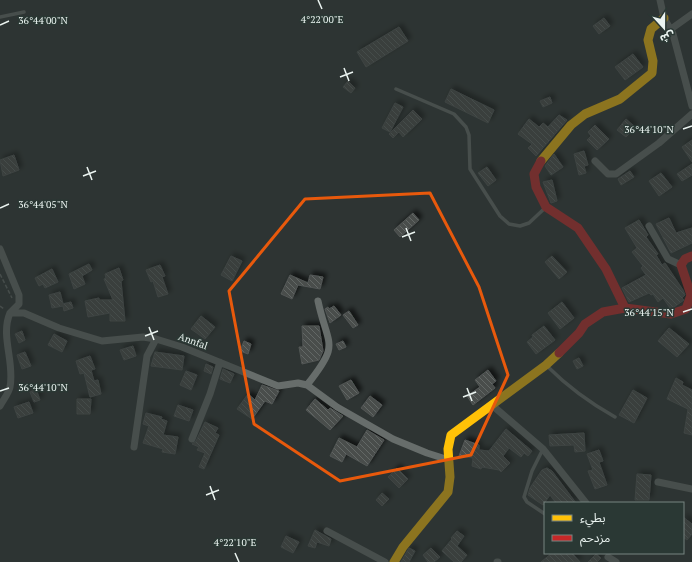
<svg xmlns="http://www.w3.org/2000/svg" width="692" height="562" font-family="'PT Serif','Noto Sans Arabic',serif">
	<defs>
		<pattern id="building-back-hatch" width="6" height="6" patternUnits="userSpaceOnUse"><rect width="6" height="6" fill="#494d4c"/><path d="M-1 5l2 2M0 0l6 6M5-1l2 2" fill="none" stroke="#636766"/></pattern>
		<filter id="shadow"><feDropShadow dx="3.5" dy="-3.5" stdDeviation="2" flood-color="#0009"/></filter>
	</defs>
	<rect width="100%" height="100%" fill="#2e3433"/>
	<!-- building -->
	<path fill="url(#building-back-hatch)" stroke="#525655" filter="url(#shadow)" d="M604,18L610,26L599,34L593,26Z
		M399,27L408,41L366,67L357,52Z
		M633,54L643,67L625,80L615,67Z
		M348,81L355,88L351,93L343,87Z
		M451,89L494,110L488,123L445,102Z
		M550,97L552,103L543,107L540,101Z
		M395,103L403,107L390,132L382,128Z
		M413,110L422,119L403,137L399,132L393,138L389,134Z
		M559,115L567,120L536,156L528,148L532,144L518,134L529,119L539,127L543,123L548,127Z
		M626,119L635,127L626,137L617,130Z
		M595,125L609,139L597,150L587,140L591,136L588,132Z
		M692,140V162L682,147Z
		M584,151L588,165L584,166L586,173L579,175L574,154Z
		M554,154L563,167L551,175L545,166Z
		M14,155L19,170L3,176L0,160Z
		M692,164V175L682,181L677,174Z
		M487,167L496,180L488,186L478,173Z
		M630,171L634,177L621,185L618,179Z
		M661,173L672,187L659,196L649,181Z
		M552,180L557,201L551,203L543,182Z
		M413,213L419,220L400,237L394,230Z
		M669,218L676,233L692,228V243L671,253L656,224Z
		M639,220L648,235L646,237L658,254L656,255L662,265L665,263L683,290L685,295L682,298L684,300L674,307L670,308L663,298L658,302L653,294L651,295L649,293L629,302L622,288L646,275L641,268L643,266L632,252L637,248L625,228Z
		M231,256L242,261L232,281L221,275Z
		M552,256L567,272L559,279L545,262Z
		M89,264L92,270L82,276L85,284L74,289L69,274Z
		M160,265L165,276L162,277L168,294L158,297L153,281L151,282L146,270Z
		M119,268L123,280L121,281L125,321H110V313L88,317L85,301L99,298V300H113L104,279L106,278L105,274Z
		M52,269L58,282L45,288L43,284L39,286L35,278Z
		M290,275L308,283L310,275L323,277L320,289L298,285L292,299L281,294Z
		M60,292L63,304L71,302L73,308L64,311L63,306L52,308L49,295Z
		M562,302L574,318L560,329L548,313Z
		M334,306L341,315L330,323L325,309L328,307L329,309Z
		M349,311L358,325L353,328L343,315Z
		M201,316L215,327L205,339L191,329Z
		M302,326H319L323,351L319,360L302,364L299,347H303Z
		M544,326L555,340L536,354L527,342L533,337L532,335Z
		M669,328L689,344L677,357L658,341Z
		M22,331L25,340L19,343L15,334Z
		M54,334L67,341L62,352L48,345Z
		M244,341L251,344L248,354L240,351Z
		M343,341L346,347L339,350L336,344Z
		M133,346L136,356L124,360L120,350Z
		M25,352L31,366L22,369L17,355Z
		M155,352L184,356L182,370L151,366Z
		M90,356L95,369L91,370L94,381L98,380L101,394L90,397L84,373L80,374L76,361Z
		M579,358L583,366L577,369L573,361Z
		M206,364L213,367L211,374L204,371Z
		M223,369L234,374L230,383L220,379Z
		M488,370L496,381L492,384L495,388L473,405L467,396L480,387L475,380Z
		M186,371L197,375L191,390L180,385Z
		M676,378L683,382L682,385L692,390V435L684,433L688,409L667,399Z
		M351,380L359,393L347,400L339,386Z
		M262,385L279,391L272,404L265,401L252,419L237,409L248,394L255,400Z
		M36,389L40,400L34,402L30,392Z
		M633,390L647,398L634,423L619,415Z
		M370,396L382,405L373,417L361,408Z
		M77,399H91L90,414H77Z
		M315,399L328,410L330,408L343,416L330,430L306,410Z
		M29,402L33,413L18,418L14,407Z
		M178,405L193,410L189,421L174,416Z
		M146,413L162,417L161,419L167,421L163,435L178,437L175,454L162,452L163,449L143,443L149,426L143,424Z
		M205,422L218,428L215,433L219,435L204,469L199,467L205,453L197,450L199,447L192,444L196,441Z
		M506,429L532,451L528,456L524,453L521,457L509,448L503,456L510,463L501,472L499,470L482,467L481,469L472,466L473,458L459,456L465,440L479,445V450L489,451Z
		M367,430L384,440L367,466L346,454L342,462L330,456L339,438L357,447Z
		M584,433L585,451L575,452L574,445L550,446L549,435Z
		M599,450L603,461L599,462L607,485L595,489L588,471L593,470L587,454Z
		M397,468L408,479L399,488L388,477Z
		M547,468L552,471L576,503H556L550,495L543,505L528,495L530,488L542,470Z
		M637,474L651,475L649,500H635Z
		M382,493L389,499L382,506L376,500Z
		M683,517L692,524V534L687,540L683,537Z
		M315,530L331,539L329,546L317,542L315,548L308,546Z
		M457,531L464,536L457,546L467,555L461,562H454L442,551L452,539L451,538Z
		M286,536L299,542L293,553L281,547Z
		M409,548L415,551L409,562H401Z
		M431,548L440,557L434,562H428L423,555Z
		M552,553H572L580,562H541Z
		M596,554L601,558L597,562H588Z"/>
	<g fill="none" stroke-linecap="round" stroke-linejoin="round">
		<!-- path -->
		<path stroke="#646a69" stroke-width="1.5" stroke-dasharray="4 2" stroke-linecap="butt" d="M0,274L12,298
			M0,306L4,309"/>
		<!-- lane -->
		<path stroke="#676d6b" stroke-width="3.5" d="M0,17L24,12
			M396,89L454,114L466,127L469,135L470,169L500,216L509,224L520,226L529,223L545,208
			M547,366C567,386 590,403 615,417
			M543,449L532,471L524,497L527,502L545,514"/>
		<!-- street -->
		<path stroke="#676d6b" stroke-width="7" d="M660,0L664,18L673,34L692,106
			M671,29L692,14
			M595,161L608,174H616L659,143L692,114
			M649,226L668,259L681,265
			M0,249L19,295V304L10,313
			M307,385C341,342 328,348 318,301
			M0,406C3,400 9,393 10,387C15,362 0,336 10,313H24L59,328L102,341L143,337L156,339L182,347L278,386L298,383L307,385L337,407L393,439L427,453L449,460
			M493,406L543,449L586,503
			M192,439L210,394L220,362
			M134,447L147,356L156,339
			M658,482L692,489
			M327,531L385,562
			M608,557L616,562
			M497,562H498"/>
		<!-- slow -->
		<path stroke="#ffc107" stroke-width="9" d="M541,161L571,125L585,114L620,99L652,73L653,61L648,40L651,29L664,18
			M394,562L403,547L448,492L450,477L448,449L451,435L546,365L559,353"/>
		<!-- jam -->
		<path stroke="#c62828" stroke-width="9" d="M541,161L534,174L536,187L546,207L578,228L606,269L625,308
			M559,353L579,333L585,324L603,312L625,308L671,314L686,309L691,295L681,265L685,259L692,256"/>
	</g>
	<!-- marked area -->
	<path d="M0 0H692V562H0ZM430,193L479,287L508,375L471,455L340,481L254,424L229,291L305,199Z" fill="#2e3433" fill-opacity=".55" fill-rule="evenodd"/>
	<path fill="none" stroke="#e8590c" stroke-width="3" stroke-linejoin="round" d="M430,193L479,287L508,375L471,455L340,481L254,424L229,291L305,199Z"/>
	<!-- ticks -->
	<path fill="none" stroke="#ebf4f1" stroke-width="1.5" d="M318,0L322,9M0,25L9,21M344,68L349,81M340,77L353,72M683,129L692,126M87,167L92,180M83,176L96,171M0,208L9,204M406,228L411,241M402,237L415,232M683,312L692,309M149,327L154,340M145,336L158,331M467,388L472,401M0,391L9,388M463,397L476,392M210,486L215,500M206,495L219,490M235,553L239,562"/>
	<g text-anchor="middle" dominant-baseline="central" stroke-width="3" stroke-linejoin="round" paint-order="stroke">
		<!-- street labels -->
		<g font-size="10" fill="#ebf4f1" stroke="#2a3834">
			<text transform="translate(193 341) rotate(20)">Annfal</text>
		</g>
	</g>
	<g font-size="10" text-anchor="middle" fill="#ebf4f1" stroke="#2a3834" stroke-width="3" stroke-linejoin="round" paint-order="stroke">
		<text x="322" y="23">4°22'00"E</text>
		<text x="43" y="24">36°44'00"N</text>
		<text x="649" y="133">36°44'10"N</text>
		<text x="43" y="208">36°44'05"N</text>
		<text x="649" y="316">36°44'15"N</text>
		<text x="43" y="391">36°44'10"N</text>
		<text x="235" y="546">4°22'10"E</text>
	</g>
	<!-- legend -->
	<rect x="544" y="502" width="140" height="52" fill="#2a3834" stroke="#778380"/>
	<rect x="552" y="515" width="20" height="6" fill="#ffc107" stroke="#778380"/>
	<text x="580" y="522" font-size="12" fill="#ebf4f1">بطيء</text>
	<rect x="552" y="535" width="20" height="6" fill="#c62828" stroke="#778380"/>
	<text x="580" y="542" font-size="12" fill="#ebf4f1">مزدحم</text>
	<!-- north arrow -->
	<g transform="translate(664 28) rotate(159)" stroke="#2a3834" stroke-width="3" paint-order="stroke">
	<path d="M0-3L7 15L0 10L-7 15Z" fill="#ebf4f1"/>
	<text y="-6" font-size="11" font-weight="bold" text-anchor="middle" fill="#ebf4f1">ش</text>
	</g>
</svg>
